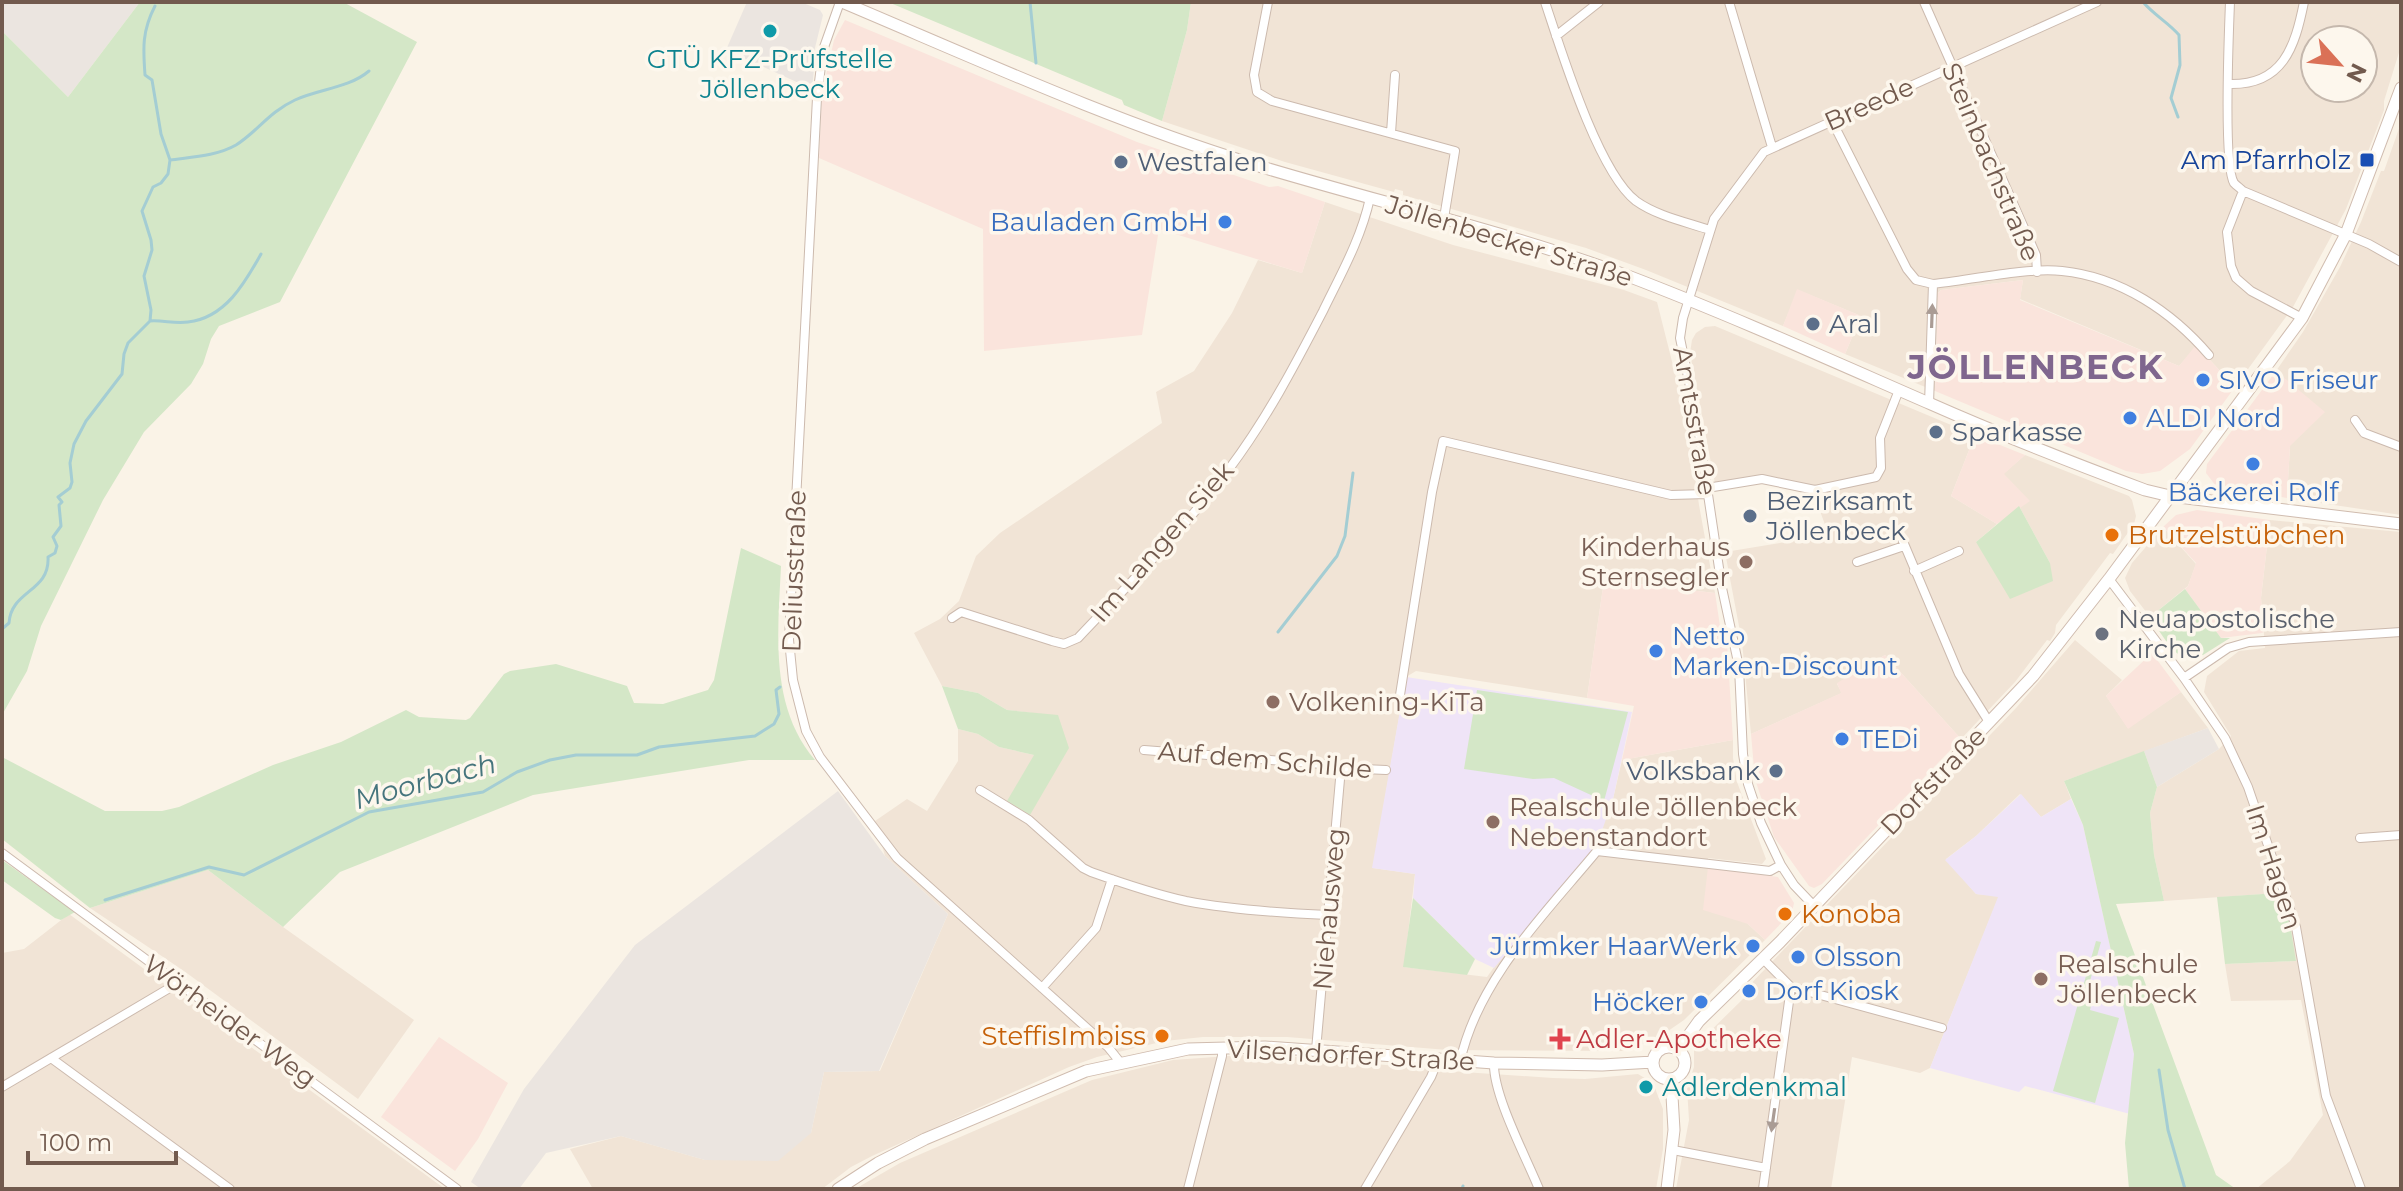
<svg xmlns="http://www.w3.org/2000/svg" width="2403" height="1191" font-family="Montserrat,sans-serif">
	<rect width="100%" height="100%" fill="#faf3e7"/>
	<!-- residential -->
	<path fill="#f1e4d6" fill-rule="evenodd" d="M1191,2H2401V46L2384,101V110L2346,209L2293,307L2235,387L2197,346L2179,366L2020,299L2023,280L1941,290L1938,293L1935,391L1845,354L1861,316L1798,290L1783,326L1646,270L1586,248L1403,195V191L1395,189L1394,192L1285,162L1162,121L1187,30ZM2315,40H2363V88H2315Z
		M2401,123V515L2287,498L2290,446L2276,371L2303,332L2340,267L2361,222L2381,171H2384Z
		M1325,202L1453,245L1624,290L1657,302L1687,421L1699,505L1715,593L1604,580L1587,698L1416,671L1406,677L1373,868L1415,874L1404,967L1487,977L1613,799L1622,760L1733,740V758L1737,782L1766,859L1762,864L1708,858V867L1748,924L1765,940L1684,1020L1655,1040L1623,1051L1448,1050L1287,1037H1203L1165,1041L1097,1057L1069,1067L872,1156L851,1167L822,1189H593L570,1149L621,1136L705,1160L811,1133L824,1072L880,1071L948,914L885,856L875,821L907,799L927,811L958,761V729L978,734L999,747L1034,755L1030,815L1057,716L1007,710L978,693L942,686L914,633L940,619L959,601L976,556L1000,533L1162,423L1156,392L1194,371L1232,313L1258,260L1302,273Z
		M1715,326L1975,435L1951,496L1997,524L1976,542L2050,563L2019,506L2029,501L2003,474L2025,455L2129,496L2132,500L2136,516L2134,524L2113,554L2110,553L2056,625L2055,633L2050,641L2047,640L2015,682L1961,739L1885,655L1837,684L1842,693L1751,734L1742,642L1725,552L1780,543L1827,530L1813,492L1761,482L1716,489L1690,353L1692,340L1696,333L1705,327Z
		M2270,520L2401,532V1189H2256L2290,1161L2323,1115L2301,1000L2231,1001L2225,964L2296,961L2277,893L2164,901L2154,855L2150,813L2157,787L2219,749L2231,736L2204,692L2207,676L2239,651L2265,648L2261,598Z
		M2163,527L2196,564L2188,586L2150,617L2130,591L2125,578L2132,563Z
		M2075,640L2122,680L2106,696L2128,728L2181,692L2208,728L2064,781L2071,799L2041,817L2020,794L1976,836L1946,859L1976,894L1999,896L1930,1068L1920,1073L1852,1057L1831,1189H1676L1689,1120L1687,1088L1694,1067V1047L1745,997L1742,993L2016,708Z
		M208,870L283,927L414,1020L358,1099L184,971L90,908Z
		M69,914L445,1189H2V953L24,949Z
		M1243,1055H1276L1463,1072L1553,1078L1585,1079L1638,1074L1653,1083L1663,1109V1149L1656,1189H855L900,1163L1092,1080L1173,1060Z"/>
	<!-- commercial -->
	<path fill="#fae4dc" d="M845,20L1137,142L1269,187L1278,186L1325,202L1302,273L1159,229L1142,335L984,351L983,229L819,158L822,93L834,40Z
		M2023,280L2020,300L2179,366L2196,345L2235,387L2190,449L2160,471L2142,474L2126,471L1935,391L1938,293L1941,290Z
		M1797,289L1861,316L1845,354L1783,326Z
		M2276,371L2325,412L2290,446L2287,498L2216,486L2206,473L2207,464Z
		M1975,435L2025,455L2004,474L2030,501L1997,524L1951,496Z
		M2197,510L2270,520L2261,598L2264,632L2262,633L2221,638L2185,589L2188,586L2196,563L2163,527L2176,515Z
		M1604,580L1715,593L1720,626L1727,643L1733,740L1622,760L1634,706L1587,698Z
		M2152,653L2181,692L2128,729L2106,696Z
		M1885,655L1961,739L1822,884L1814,888L1809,886L1774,837L1755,779L1751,734L1841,693L1837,683Z
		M1708,867L1778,877L1794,903L1792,912L1765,940L1748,924L1703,910Z
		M439,1037L508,1083L478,1139L455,1171L381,1117Z"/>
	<!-- industrial -->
	<path fill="#ebe5e0" d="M2,2H140L68,97L2,31Z
		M747,2H801L820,10L823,15L813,56L815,59L812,89L726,50Z
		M2208,728L2219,749L2157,787L2144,751Z
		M838,791L885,856L948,914L879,1071L824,1072L811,1133L778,1161L705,1160L621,1136L546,1153L519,1189H481L471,1182L524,1089L635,945Z"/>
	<!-- education -->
	<path fill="#efe4f7" d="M1406,677L1632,712L1613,799L1597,845L1494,968L1475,959L1413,898L1415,874L1372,868Z
		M2021,794L2041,817L2071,799L2083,825L2134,1054L2130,1114L2025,1086L2019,1092L1930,1068L1998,897L1976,894L1945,860L1976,836Z"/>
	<!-- green -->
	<path fill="#d4e7c7" d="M140,2H343L417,42L280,302L219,326L211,339L203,364L191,384L144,432L103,500L41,626L27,671L2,715V31L68,97Z
		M888,2H1191L1187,30L1162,121L1124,105L1122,100Z
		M2019,506L2050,563L2053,581L2010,599L1976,542Z
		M741,548L781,566C778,632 769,706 815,760H749L533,795L340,872L283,927L208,870L90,908L2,839V757L105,811H162L179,807L273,765L341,742L406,710L419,717L466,720L470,718L504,674L510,671L556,664L627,686L634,703L663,704L708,690L714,680Z
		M2185,589L2221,638H2230L2195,660C2174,661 2161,632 2150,617Z
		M942,686L978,693L1007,710L1058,715L1069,748L1030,815L1007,801L1034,755L999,747L978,734L958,729Z
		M1477,690L1628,712L1604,801L1554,778L1533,779L1464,769Z
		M2144,751L2157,787L2150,813L2154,855L2164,901L2116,904L2216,1175L2236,1189H2129L2125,1143L2134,1054L2083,825L2064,781Z
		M2,860L75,912L61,920L55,918L2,880Z
		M2278,893L2290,924L2296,961L2225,964L2217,897Z
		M1413,898L1475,959L1467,975L1403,967Z
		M2096,941L2101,942L2086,995L2093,998L2090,1010L2119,1018L2095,1103L2053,1091Z"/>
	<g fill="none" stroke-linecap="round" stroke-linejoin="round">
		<!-- stream -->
		<path stroke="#a4cdd3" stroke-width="3" d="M1030,2L1036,63
			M2143,2C2154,15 2169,23 2179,35L2180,65L2171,98L2178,117
			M170,160C191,157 217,156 236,145C257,132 269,112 295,100C319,89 349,88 369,71
			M150,321C163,320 175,324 188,322C225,318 245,283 261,254
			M2,629L9,623C11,590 50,592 48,557L55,553L57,546L53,537L61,526L59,505L62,502L58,497L70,488L72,482L70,463L74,444L86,421L122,374L124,354L128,343L150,321L151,310L144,276L152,250L151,240L142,211L153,187L161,183L168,174L170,160L161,134L152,80L145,75C143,48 142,31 155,6
			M1278,632L1337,556L1345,536L1353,473
			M105,900L209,867L244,875L369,812L483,792L517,772L550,760L576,755H637L659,747L755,736L774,724L779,714L776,690L780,687
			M2159,1070L2168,1130L2185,1189
			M1462,1189L1463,1186"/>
		<!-- minor casing -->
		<g stroke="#ccbaae" stroke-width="10">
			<path id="minor" d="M840,2L823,50L817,98L791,597L789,640L793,680L806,731L820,757L897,858L1108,1047L1120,1062
				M1268,2L1254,75L1257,92L1272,101L1455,151L1444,218
				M1545,2C1561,50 1598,172 1636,201C1657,216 1686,222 1710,230
				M1729,2L1772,147
				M1924,2L2036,255L2037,272
				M2230,2C2229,30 2223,166 2234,183C2237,186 2240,188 2243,191L2369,244L2401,262
				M1556,36L1599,2
				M2228,84C2283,86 2295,47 2304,2
				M1832,121L1907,269L1916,280L1933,284C1970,280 2028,267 2062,271C2121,277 2172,312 2209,355
				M1391,133L1395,75
				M2243,191L2227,232L2231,266L2236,278L2251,291L2302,318
				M1929,404L1933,284
				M2355,420L2364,433L2401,447
				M1707,488L1762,479L1815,490L1876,477L1881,468L1880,438L1899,390
				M1902,539L1959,674L1989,722
				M1857,562L1904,546
				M1914,571L1959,551
				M2109,579L2184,678L2225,738L2248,787L2296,927L2326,1096L2361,1189
				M952,618L961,612L1052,641L1064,644L1078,638C1130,583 1183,530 1229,469C1266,420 1295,365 1323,311C1341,274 1361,239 1370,198
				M2184,678L2228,648L2249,642L2401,632
				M1400,695L1432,492L1443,441L1671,495L1707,494
				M1144,750L1335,765L1341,768L1386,770
				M980,790L1029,820L1083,868L1091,872C1122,883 1154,894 1186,901C1233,910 1281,913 1328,915
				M2360,838L2401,835
				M2,853L457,1189
				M1814,906L1794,885L1781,865L1761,823L1748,784L1743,754L1739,667L1722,588L1697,421L1680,338L1683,318L1714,219L1764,152L2097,2
				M1763,959L1791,987L1942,1028
				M1042,988L1096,928L1112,879
				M1316,1050L1341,768
				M51,1058L230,1189
				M1460,1062C1478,979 1545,914 1597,851L1770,871L1781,865
				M1494,1063C1493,1095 1526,1157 1539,1189
				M2,1087L178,983
				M1673,1150L1766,1168
				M1188,1189L1222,1056V1047
				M1365,1189L1431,1077L1438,1060
				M1763,1189L1791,987"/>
		</g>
		<!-- secondary casing -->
		<g stroke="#d0bcaf" stroke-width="13">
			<path id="secondary" d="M842,2C977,59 1112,121 1252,164C1377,202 1505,231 1628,276C1730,315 1830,360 1931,404C2001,435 2073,463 2145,490L2170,496L2401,524
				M1653 1063a16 16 0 1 1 32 0a16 16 0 1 1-32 0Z
				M1678,1050L1699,1021L1780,942L2033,676L2109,579L2302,318L2346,234L2401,88
				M838,1189L878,1163L925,1139L1086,1071L1188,1049L1265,1047L1494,1063L1602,1065L1653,1062
				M1667,1189L1674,1130L1671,1079"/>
		</g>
		<!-- minor -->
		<use href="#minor" stroke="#fff" stroke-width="8"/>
		<!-- secondary -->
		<use href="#secondary" stroke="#fff" stroke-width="11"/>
	</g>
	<!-- one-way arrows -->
	<defs><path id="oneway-solid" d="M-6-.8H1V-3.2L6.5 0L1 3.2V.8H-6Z" transform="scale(2)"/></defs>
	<g fill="#aa9c95">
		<use href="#oneway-solid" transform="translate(1932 316) rotate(-88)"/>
		<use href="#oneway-solid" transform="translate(1773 1120) rotate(98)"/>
	</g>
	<!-- markers -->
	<g fill="#0f9aa8" stroke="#fdf7ed" stroke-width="3">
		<circle cx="770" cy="31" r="8"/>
		<circle cx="1646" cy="1087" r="8"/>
	</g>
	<rect fill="#1a4fb4" stroke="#fdf7ed" stroke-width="3" x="2359" y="152" width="16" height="16" rx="4"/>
	<g fill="#5c6f8a" stroke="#fdf7ed" stroke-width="3">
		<circle cx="1121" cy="162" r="8"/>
		<circle cx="1813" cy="324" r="8"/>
		<circle cx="1936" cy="432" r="8"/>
		<circle cx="1750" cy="516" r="8"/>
		<circle cx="1776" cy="771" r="8"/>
	</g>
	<g fill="#3f7fe0" stroke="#fdf7ed" stroke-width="3">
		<circle cx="1225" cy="222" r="8"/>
		<circle cx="2203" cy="380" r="8"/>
		<circle cx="2130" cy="418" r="8"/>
		<circle cx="2253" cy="464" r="8"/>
		<circle cx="1656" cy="651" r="8"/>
		<circle cx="1842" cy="739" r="8"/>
		<circle cx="1753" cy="946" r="8"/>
		<circle cx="1798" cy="957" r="8"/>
		<circle cx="1749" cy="991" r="8"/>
		<circle cx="1701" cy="1002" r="8"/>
	</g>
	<g fill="#e8710a" stroke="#fdf7ed" stroke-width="3">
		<circle cx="2112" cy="535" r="8"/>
		<circle cx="1785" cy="914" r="8"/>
		<circle cx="1162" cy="1036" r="8"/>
	</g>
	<g fill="#8d6e63" stroke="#fdf7ed" stroke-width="3">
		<circle cx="1746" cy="562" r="8"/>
		<circle cx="1273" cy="702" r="8"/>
		<circle cx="1493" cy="822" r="8"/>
		<circle cx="2041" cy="979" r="8"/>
	</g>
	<circle fill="#6b7280" stroke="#fdf7ed" stroke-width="3" cx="2102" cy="634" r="8"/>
	<path fill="#e0444e" stroke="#fdf7ed" stroke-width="3" d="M1556 1027h8v8h8v8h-8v8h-8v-8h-8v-8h8z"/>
	<g text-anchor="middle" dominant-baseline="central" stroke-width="7" stroke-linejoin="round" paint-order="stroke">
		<!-- culture labels -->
		<g font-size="26" fill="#0d838f" stroke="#fdf7ed">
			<text x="770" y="59">GTÜ KFZ-Prüfstelle<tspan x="770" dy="30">Jöllenbeck</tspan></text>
			<text x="1662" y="1087" text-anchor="start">Adlerdenkmal</text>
		</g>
		<!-- street labels -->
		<g font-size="26" fill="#725a4e" stroke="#fdf7ed">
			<text transform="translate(1869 104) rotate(-24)">Breede</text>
			<text transform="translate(1991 162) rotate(67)">Steinbachstraße</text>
			<text transform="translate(1509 241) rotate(17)">Jöllenbecker Straße</text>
			<text transform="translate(1695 421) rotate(80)">Amtsstraße</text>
			<text transform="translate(1162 542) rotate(-49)">Im Langen Siek</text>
			<text transform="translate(794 571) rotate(-88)">Deliusstraße</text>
			<text transform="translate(1265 760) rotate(5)">Auf dem Schilde</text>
			<text transform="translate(1933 781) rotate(-46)">Dorfstraße</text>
			<text transform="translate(2274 867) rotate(72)">Im Hagen</text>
			<text transform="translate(1329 909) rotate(-85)">Niehausweg</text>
			<text transform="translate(230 1021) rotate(36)">Wörheider Weg</text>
			<text transform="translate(1351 1055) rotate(3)">Vilsendorfer Straße</text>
		</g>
		<!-- transit labels -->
		<g font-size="26" fill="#164399" stroke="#fdf7ed" text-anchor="end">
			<text x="2351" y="160">Am Pfarrholz</text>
		</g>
		<!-- service labels -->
		<g font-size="26" fill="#4e5e75" stroke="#fdf7ed" text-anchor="start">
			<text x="1137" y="162">Westfalen</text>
			<text x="1829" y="324">Aral</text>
			<text x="1952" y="432">Sparkasse</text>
			<text x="1766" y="501">Bezirksamt<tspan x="1766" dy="30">Jöllenbeck</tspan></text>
			<text x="1760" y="771" text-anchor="end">Volksbank</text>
		</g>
		<!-- shop labels -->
		<g font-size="26" fill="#366cbe" stroke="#fdf7ed" text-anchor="start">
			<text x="1209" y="222" text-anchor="end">Bauladen GmbH</text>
			<text x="2219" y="380">SIVO Friseur</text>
			<text x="2146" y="418">ALDI Nord</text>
			<text x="2253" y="492" text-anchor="middle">Bäckerei Rolf</text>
			<text x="1672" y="636">Netto<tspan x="1672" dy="30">Marken-Discount</tspan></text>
			<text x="1858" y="739">TEDi</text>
			<text x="1737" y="946" text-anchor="end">Jürmker HaarWerk</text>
			<text x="1814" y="957">Olsson</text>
			<text x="1765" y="991">Dorf Kiosk</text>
			<text x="1685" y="1002" text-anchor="end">Höcker</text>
		</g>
		<!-- food labels -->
		<g font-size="26" fill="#c56008" stroke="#fdf7ed" text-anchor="start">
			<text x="2128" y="535">Brutzelstübchen</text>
			<text x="1801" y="914">Konoba</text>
			<text x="1146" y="1036" text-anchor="end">SteffisImbiss</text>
		</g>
		<!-- education labels -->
		<g font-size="26" fill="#785e54" stroke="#fdf7ed" text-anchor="start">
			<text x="1730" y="547" text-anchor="end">Kinderhaus<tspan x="1730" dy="30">Sternsegler</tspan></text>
			<text x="1289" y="702">Volkening-KiTa</text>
			<text x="1509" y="807">Realschule Jöllenbeck<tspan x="1509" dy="30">Nebenstandort</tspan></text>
			<text x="2057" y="964">Realschule<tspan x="2057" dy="30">Jöllenbeck</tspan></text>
		</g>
		<!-- worship labels -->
		<g font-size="26" fill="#5b616d" stroke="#fdf7ed" text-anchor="start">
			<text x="2118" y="619">Neuapostolische<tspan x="2118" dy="30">Kirche</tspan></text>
		</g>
		<!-- health labels -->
		<g font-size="26" fill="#be3a42" stroke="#fdf7ed" text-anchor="start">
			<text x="1576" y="1039">Adler-Apotheke</text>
		</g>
		<!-- water labels -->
		<g font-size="28" font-style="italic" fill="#46757d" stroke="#fdf7ed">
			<text transform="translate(425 781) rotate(-15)">Moorbach</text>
		</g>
		<!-- district labels -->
		<g font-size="34" font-weight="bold" letter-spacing="2" fill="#7f668e" stroke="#fdf7ed">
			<text x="2036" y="367">JÖLLENBECK</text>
		</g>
	</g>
	<!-- border -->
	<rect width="2403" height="1191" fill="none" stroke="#725a4e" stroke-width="8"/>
	<!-- north arrow -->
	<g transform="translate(2339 64) rotate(117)"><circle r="38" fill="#fdf7ed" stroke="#c5b8ad" stroke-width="2"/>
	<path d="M0-6L14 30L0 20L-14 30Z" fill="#da7157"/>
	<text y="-12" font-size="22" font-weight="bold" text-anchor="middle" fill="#725a4e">N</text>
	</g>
	<!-- scale -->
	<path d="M28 1151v12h148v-12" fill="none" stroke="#725a4e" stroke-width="4"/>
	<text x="40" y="1151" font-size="24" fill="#725a4e" stroke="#fdf7ed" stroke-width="6" paint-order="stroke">100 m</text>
</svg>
